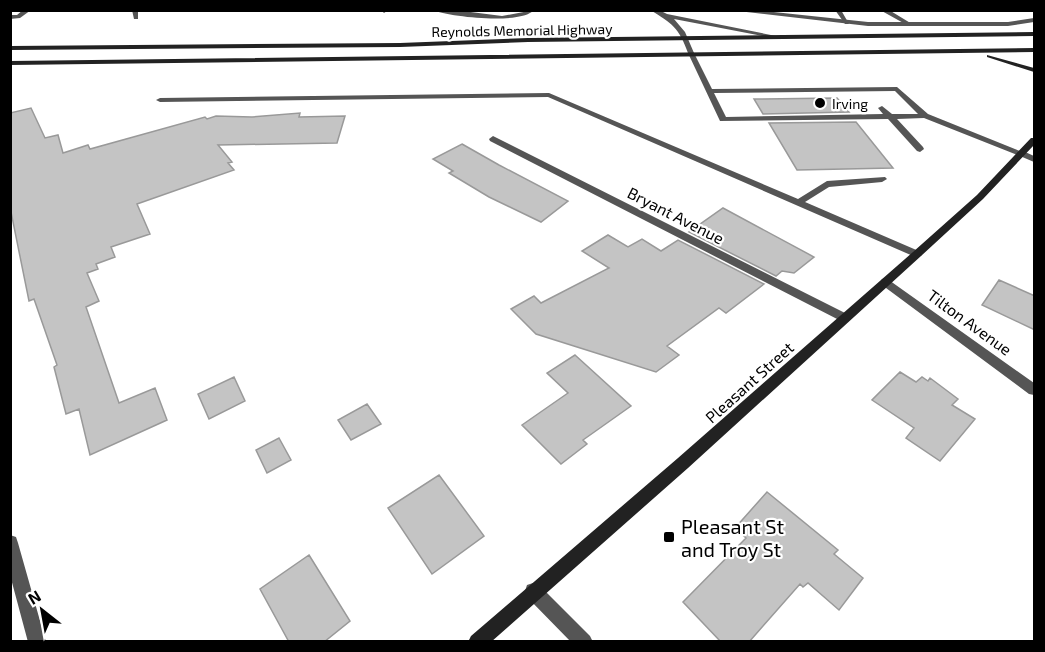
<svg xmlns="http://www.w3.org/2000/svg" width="1045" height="652" font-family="'Exo 2',sans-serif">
	<rect width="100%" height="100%" fill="#fff"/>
	<!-- building -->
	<path fill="#c4c4c4" stroke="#999" stroke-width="1.5" d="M837,98L849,112L763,114L754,99Z
		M31,108L45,138L58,135L63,153L88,145L90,149L205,117L207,119L216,116L252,117L300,113L299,117L345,116L337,143L218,145L232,162L228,163L234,170L137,204L150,234L111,247L115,257L96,264L98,269L87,273L99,301L86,307L119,403L155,388L167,420L90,455L79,409L66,414L54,367L57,365L34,299L29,301L10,207V113Z
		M856,122L893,168L797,170L769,123Z
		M462,144L499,165L568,201L541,222L489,197L449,173L453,171L433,159Z
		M723,208L814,257L794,273L782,271L776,276L689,232Z
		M608,235L628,247L642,239L661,251L678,240L764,284L726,313L719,308L667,346L679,355L656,372L536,334L511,309L534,296L541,303L609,268L582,251Z
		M999,280L1035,296V330L982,305Z
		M575,355L631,406L583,440L587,444L561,464L522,425L568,393L547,373Z
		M900,372L916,382L922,377L928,381L930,378L958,399L952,405L975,419L940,461L906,438L914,428L872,400Z
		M234,377L245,401L209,419L198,394Z
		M367,404L381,424L351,440L338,420Z
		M279,438L291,460L267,473L256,450Z
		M439,475L484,536L432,574L388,508Z
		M767,492L838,550L834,554L863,578L839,610L808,583L803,587L800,584L749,642H721L683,602L746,538L735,528Z
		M309,555L350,621L324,642H289L260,589Z"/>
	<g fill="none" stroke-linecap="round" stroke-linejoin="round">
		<!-- service -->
		<path fill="#555" fill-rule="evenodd" d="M23,10H31L20,18L10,19V15H17Z
			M132,10H138V19H134Z
			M381,10H387V11L384,13Z
			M432,10H455L502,16L534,10C521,25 450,17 432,10Z
			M835,10H841L849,24H845Z
			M880,10H889L912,24L907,25Z
			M691,51L694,53L712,89L897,87L928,114L1027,154L1023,157L1020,156L924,118L897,119L923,147L924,149L920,152L917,151L888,119L720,121L688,53ZM895,91L918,114H892L882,106L878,108L883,114L726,117L714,93Z
			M549,93L798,199L827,181L885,177L887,179L882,182L829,187L805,202L921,252L922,254L921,256H913L548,97L160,102L156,100L160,98Z"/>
		<!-- minor -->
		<path fill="#555" fill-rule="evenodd" d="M650,10H659L667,14L781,37L778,39L674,19L685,32L694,53L691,55L688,53C679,28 672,23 650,10Z
			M729,10H755L868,22H1008L1034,18V22L1008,26H868Z
			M493,136L849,315L851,318L845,322L841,321L490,141L489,139Z
			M1023,151L1034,156V162L1020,156L1019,154Z
			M886,278L1034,383V395L1029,394L882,285L880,282L882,279Z
			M10,535L16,537L18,543L46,642H28L10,575Z
			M533,583L539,585L590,636L593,642H571L527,597L525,591L527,585Z"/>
		<!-- secondary -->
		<path fill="#222" fill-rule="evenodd" d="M1034,32V36L528,42L400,47L10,50V46L400,43L528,38Z
			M1034,48V52L10,65V61Z
			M987,55L1034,68V72L987,57Z
			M1031,138H1034V145L983,199L921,256L688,468L491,642H468L471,636L678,458L913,252L977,195Z"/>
	</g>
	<!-- markers -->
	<g fill="#000" stroke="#fff" stroke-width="2">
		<circle cx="820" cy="103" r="6"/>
		<rect x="663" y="531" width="12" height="12" rx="3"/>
	</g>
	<g text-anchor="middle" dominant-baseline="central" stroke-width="4.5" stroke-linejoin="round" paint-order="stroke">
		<!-- far-street labels -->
		<g font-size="14" fill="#000" stroke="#fff">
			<text transform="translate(522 30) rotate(-1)">Reynolds Memorial Highway</text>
		</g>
		<!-- far-poi labels -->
		<g font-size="14" fill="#000" stroke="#fff" text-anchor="start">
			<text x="832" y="103">Irving</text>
		</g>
		<!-- street labels -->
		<g font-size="16" fill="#000" stroke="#fff">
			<text transform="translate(676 215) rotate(27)">Bryant Avenue</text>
			<text transform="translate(970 322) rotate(36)">Tilton Avenue</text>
			<text transform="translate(749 382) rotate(-42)">Pleasant Street</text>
		</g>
		<!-- near-poi labels -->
		<g font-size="20" fill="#000" stroke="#fff" text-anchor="start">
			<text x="681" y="526">Pleasant St<tspan x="681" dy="23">and Troy St</tspan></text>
		</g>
	</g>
	<!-- border -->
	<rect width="1045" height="652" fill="none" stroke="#000000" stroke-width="24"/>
	<!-- north arrow -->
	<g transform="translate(42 610) rotate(329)" stroke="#ffffff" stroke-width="4.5" paint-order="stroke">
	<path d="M0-4.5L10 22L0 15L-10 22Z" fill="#000000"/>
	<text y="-9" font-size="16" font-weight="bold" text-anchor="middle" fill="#000000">N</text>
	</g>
</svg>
